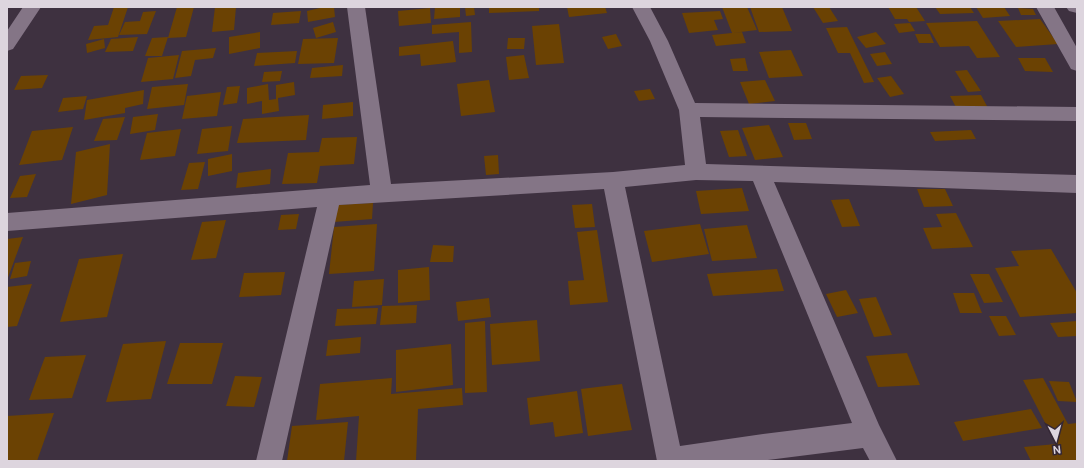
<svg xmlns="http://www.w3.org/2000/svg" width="1084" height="468" font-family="'DM Sans',sans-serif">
	<rect width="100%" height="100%" fill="#3e3140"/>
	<!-- building -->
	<path fill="#6b4203" d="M114,7H128L118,37L88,40L94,26L108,25Z
		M177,7H194L186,37L168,38Z
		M215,7H236L234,30L212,32Z
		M319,7H334L335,17L308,22L307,11L320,8Z
		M435,7H460V17L434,19Z
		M465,7H474L475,15L466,16Z
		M489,7H539V11L489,13Z
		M567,7H605L607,13L569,17Z
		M722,7H747L757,30L732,33Z
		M750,7H782L792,31L759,32Z
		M813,7H829L838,21L823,23Z
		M888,7H916L925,21L909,22L907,19H895Z
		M935,7H970L974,13L940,14Z
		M976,7H1004L1010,16L983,18Z
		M430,8L431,23L399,26L398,11Z
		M1018,8L1033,9L1036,15H1021Z
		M156,11L147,34L119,35L125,22L140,21L143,12Z
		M301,11L299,23L271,25L273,13Z
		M720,11L723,19L714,20L718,30L689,33L682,13Z
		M1040,19L1058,44L1016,47L998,21Z
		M977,21L1000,57L977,58L969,46L940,47L926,23Z
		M333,22L336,32L316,38L313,28Z
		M471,22L472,52L459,53V32L432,34V25Z
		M910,23L915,31L899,33L894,24Z
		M559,24L564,63L536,65L532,26Z
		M847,27L874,82L864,83L850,53H838L826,28Z
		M260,32V48L229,54V37Z
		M742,32L746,43L716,46L712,35Z
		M876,32L886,44L866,48L857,37Z
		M616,34L622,46L608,49L602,37Z
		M915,34H930L934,43H919Z
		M138,37L133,51L105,52L111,39Z
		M168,37L162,56H145L152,38Z
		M338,38L334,63L298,64L303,39Z
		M508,38H525L524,49H507Z
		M104,39L105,48L87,53L86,44Z
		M453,41L456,62L421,66L420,54L399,56V47Z
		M216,48L213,58L195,60L191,76L175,78L182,51Z
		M791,50L803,76L769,78L759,52Z
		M297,51L295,63L254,66L257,53Z
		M885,52L892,64L877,66L870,54Z
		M179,55L173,79L141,82L148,58Z
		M524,55L529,78L509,80L506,57Z
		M745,58L748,71H733L730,59Z
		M1018,58H1045L1053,72L1025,71Z
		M343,65L342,76L310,78L312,68Z
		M967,70L981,91L968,92L955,71Z
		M282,71L280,81L262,82L264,72Z
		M48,75L42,88L14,90L21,76Z
		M891,76L904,94L890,97L877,78Z
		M489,80L495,112L461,116L457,84Z
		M765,80L775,101L749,104L740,82Z
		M294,82L295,95L278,98L279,111L262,114V101L247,104V88L268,84L269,100L276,99V85Z
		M188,84L184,105L147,109L152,87Z
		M240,86L237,103L223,105L227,87Z
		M650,89L655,99L639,101L634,91Z
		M144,90L143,104L125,108V113L84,120L87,100Z
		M221,92L217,116L182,119L187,96Z
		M981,95L988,108L957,109L950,96Z
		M87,96L83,109L58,112L63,98Z
		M353,102V116L322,119L323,105Z
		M158,114L155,130L130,134L133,117Z
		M309,115L306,140L237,143L243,119Z
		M125,117L117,140L94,141L103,119Z
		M788,123H806L812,139L794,140Z
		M769,125L783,157L755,160L742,128Z
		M232,126L228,151L197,154L202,129Z
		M73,127L62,160L19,165L32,131Z
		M181,129L175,156L140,160L147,133Z
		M738,130L747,156L729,157L720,131Z
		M971,130L976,139L935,141L930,132Z
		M357,137L354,164L320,166L317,183L282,184L288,153L319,152L322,138Z
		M110,144L107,195L71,204L76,152Z
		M232,154V171L208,176V159Z
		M498,155L499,174L486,175L484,156Z
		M205,162L198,189L181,190L189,163Z
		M271,169L270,184L236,188L238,173Z
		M36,174L27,197L10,198L20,176Z
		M742,188L749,211L701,214L696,191Z
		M917,189H945L953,206L924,207Z
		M849,199L860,226L842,227L831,200Z
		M373,203L372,219L334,222L336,205Z
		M592,204L595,227L575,228L572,205Z
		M956,213L973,247L932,249L923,228L942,227L936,214Z
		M299,214L296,229L278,230L281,215Z
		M226,220L216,258L191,260L202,222Z
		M377,224L374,271L329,274L334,227Z
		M700,224L709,254L652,262L644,231Z
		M747,225L757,258L712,261L704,229Z
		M597,230L608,302L570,305L568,281L584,280L577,232Z
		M23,237L7,280V239Z
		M433,245L454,246L453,262H430Z
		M1051,249L1077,293V313L1020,317L995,268L1019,266L1011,251Z
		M123,254L107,317L60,322L79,259Z
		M31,261L27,276L10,279L15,263Z
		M429,267L430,300L398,303V270Z
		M777,269L784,291L713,296L707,274Z
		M285,272L281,295L239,297L244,273Z
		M970,274H989L1003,302L984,303Z
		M384,279L382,305L352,307L354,281Z
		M32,284L17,326L7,327V287Z
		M846,290L858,313L837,317L826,294Z
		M953,293H974L982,313H960Z
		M876,297L892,335L874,337L859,299Z
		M489,298L491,317L458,321L456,302Z
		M417,305L416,323L380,325L382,306Z
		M378,308L376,324L335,326L337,309Z
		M989,316H1006L1016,335L999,336Z
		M537,320L540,361L492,365L490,324Z
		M485,321L487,392L465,393V323Z
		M1077,321V336L1058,337L1050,323Z
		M361,337L360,353L326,356L328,340Z
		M166,341L151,399L106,402L123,344Z
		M180,343H223L212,384H167Z
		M451,344L453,385L396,392V350Z
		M907,353L920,385L878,387L866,356Z
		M86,355L72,398L29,400L45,357Z
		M235,376L262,377L254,407L226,406Z
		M392,378L391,394L462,388L463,405L418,409L416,460L356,461L359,416L316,420L320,384Z
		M1043,378L1068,424L1077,423V461H1031L1024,447L1056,444L1023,380Z
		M1049,381L1069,382L1077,402L1058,401Z
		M622,384L632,430L588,436L581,389Z
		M577,391L583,433L555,437L553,422L530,425L527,398Z
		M1031,409L1042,428L963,441L954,422Z
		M54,413L37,461H7V416Z
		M348,422L344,461H287L292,426Z"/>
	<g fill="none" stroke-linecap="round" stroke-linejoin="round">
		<!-- street -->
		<path fill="#847586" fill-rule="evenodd" d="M23,7H41L13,49L7,51V31Z
			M347,7H365L391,184L613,172L685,165L679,110L650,41L632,7H650L668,41L695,103L1077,107V121L700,117L706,164L1077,175V193L774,182L879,425L897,461H870L863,448L759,461H657L604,189L339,205L282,461H256L317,207L7,231V213L370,185ZM696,180L753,181L852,423L763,434L680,446L625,187Z
			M1036,7H1054L1077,48V71L1071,69Z
			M1066,7H1077V13L1069,11Z"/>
	</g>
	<!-- border -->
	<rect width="1084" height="468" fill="none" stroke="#ddd5de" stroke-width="16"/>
	<!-- north arrow -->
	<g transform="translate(1056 440) rotate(174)" stroke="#342735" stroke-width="3" paint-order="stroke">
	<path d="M0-3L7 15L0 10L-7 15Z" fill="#ddd5de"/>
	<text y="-6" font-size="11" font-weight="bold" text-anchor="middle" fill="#ddd5de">N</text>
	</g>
</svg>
